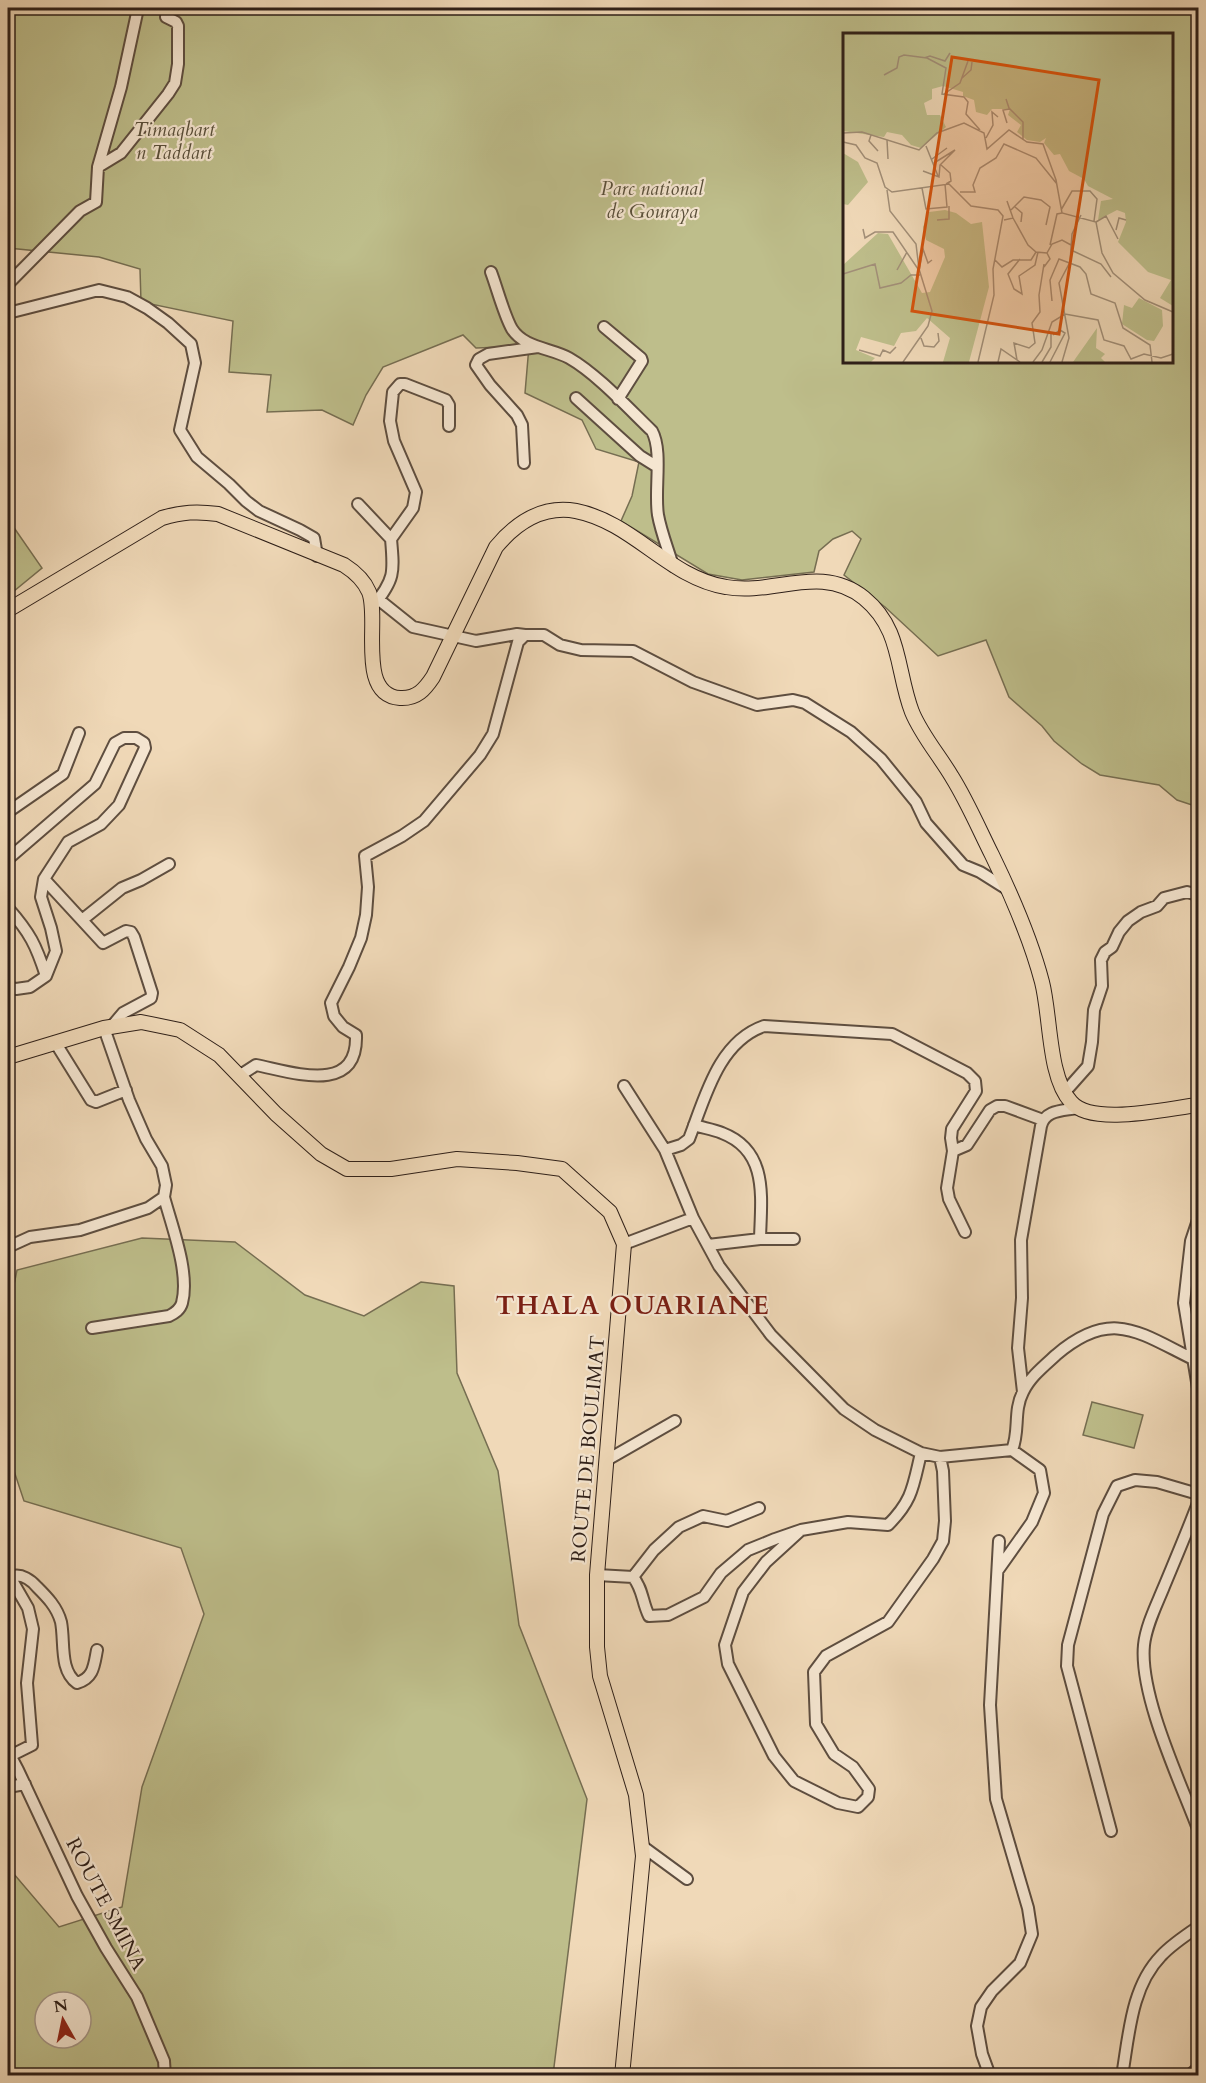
<svg xmlns="http://www.w3.org/2000/svg" width="1206" height="2083" font-family="Cardo,serif">
	<rect width="100%" height="100%" fill="#f0d9b8"/>
	<filter id="stains"><feTurbulence type="fractalNoise" baseFrequency=".00333" numOctaves="4"/><feColorMatrix values="0 0 0 0 .2 0 0 0 0 .09 0 0 0 0 .02 0 0 0 .5 -.17"/></filter>
	<radialGradient id="worn" r=".72"><stop offset=".6" stop-color="#630" stop-opacity="0"/><stop offset="1" stop-color="#630" stop-opacity=".3"/></radialGradient>
	<!-- green -->
	<path fill="#bebe8b" stroke="#766e52" stroke-width="1.5" fill-rule="evenodd" d="M8,8H1198V807L1177,800L1159,785L1100,775L1082,764L1054,741L1042,726L1009,697L986,640L938,656L885,607L844,575L861,539L852,531L833,539L819,551L814,572L742,580L708,574L621,521L632,496L639,462L596,449L582,420L525,393L529,346L476,348L463,335L383,367L366,395L353,425L322,410L267,412L271,375L229,372L233,321L141,302L140,269L99,257L8,248ZM844,34H1172V362H844Z
		M8,519L42,568L8,596Z
		M142,1238L235,1242L305,1295L364,1316L421,1282L454,1286L457,1373L498,1471L519,1625L587,1799L553,2075H8V1867L59,1927L122,1907L142,1787L204,1614L181,1548L24,1501L8,1453V1314L17,1270ZM45,2002H81V2038H45Z
		M1092,1402L1143,1415L1134,1448L1083,1435Z"/>
	<g fill="none" stroke-linecap="round" stroke-linejoin="round">
		<!-- minor casing -->
		<g stroke="#5e4e40" stroke-width="14">
			<path id="minor" d="M98,167L121,153L168,94L175,83L178,64V26L176,22L166,17
				M491,272C497,288 504,315 512,329C524,348 551,348 569,358C597,374 628,408 652,431C663,451 654,491 658,515C661,532 668,549 673,566
				M8,284L80,211L96,202L98,167L121,87L137,13
				M8,313L99,290L127,297L147,308L168,323L191,344L195,363L180,430L197,457L229,484L246,501L259,511L300,530L314,538L317,556
				M604,327L641,358L642,361L618,399
				M576,398L640,456L656,466
				M524,463L522,425L517,415L490,385L476,365L479,359L488,354L538,347
				M358,504L391,539
				M378,599L413,627L476,641L517,634L525,635
				M373,606C395,580 394,572 391,539L413,508L416,492L394,441L390,421L393,392L400,384H405L446,400L449,405V426
				M8,812L63,774L79,733
				M8,859L95,784L115,743L124,738H136L144,743L145,748L119,805L101,824L68,842L44,879L41,897L51,928L56,951L46,976L30,987L16,989L8,987
				M44,879L103,943L126,931L131,932L134,937L152,993L151,998L123,1013L112,1026
				M8,908C30,933 36,945 46,976
				M82,920L122,888L141,880L169,864
				M55,1042L91,1100L96,1102L126,1090
				M239,1076L256,1065C292,1072 358,1096 356,1035L343,1027L334,1016L331,1003L349,967L361,938L366,915L368,887L365,856L402,836L424,821L480,755L493,734L518,642L525,635H544L560,645L581,650L633,651L693,682L757,705L793,700L805,703L851,732L881,759L916,802L926,823L963,865L980,872L1007,889
				M624,1086L665,1150L693,1218
				M1064,1093L1088,1066L1092,1042L1094,1010L1102,986L1101,960L1105,952L1112,947L1119,932L1128,921L1141,912L1157,906L1164,898L1187,892L1198,895
				M694,1125C703,1128 713,1129 722,1133C769,1151 761,1198 760,1239
				M665,1150L681,1145L689,1139C705,1098 718,1042 764,1026L892,1034L967,1073L975,1081L976,1091L952,1129L951,1138L953,1151L947,1188L949,1199L965,1232
				M953,1151L967,1145L990,1110L997,1106H1005L1043,1120
				M1198,1220L1191,1241L1184,1303L1198,1388
				M624,1244L693,1218L719,1266L771,1335L844,1409L875,1430L921,1453L940,1457L1012,1450L1040,1470L1044,1493L1032,1522L998,1570
				M708,1245L760,1239H794
				M8,1247L30,1237L80,1230L148,1208L164,1197L166,1185L162,1166L146,1139L129,1100L104,1028
				M92,1328L169,1316C175,1313 180,1310 182,1303C190,1273 172,1227 164,1197
				M1023,1392L1018,1348L1022,1298L1021,1240L1041,1126C1045,1110 1062,1111 1077,1108
				M1012,1450C1020,1431 1013,1411 1023,1392C1030,1377 1044,1366 1056,1355C1111,1308 1138,1332 1193,1359
				M607,1460L675,1421
				M1198,1503C1187,1532 1175,1560 1163,1589C1156,1606 1146,1626 1144,1645C1139,1695 1180,1781 1198,1829
				M801,1530L766,1562L743,1592L725,1645L728,1664L774,1756L794,1781L838,1803L858,1807L868,1797L869,1789L853,1767L834,1754L816,1724L814,1672L826,1656L888,1622L933,1559L943,1541L945,1521L943,1471L940,1457
				M597,1575L633,1577C643,1589 642,1602 649,1616L668,1615L704,1597L721,1573L748,1550L775,1539L801,1530L848,1522L888,1525C913,1500 913,1486 921,1453
				M633,1577L654,1550L679,1527L703,1516L727,1521L759,1508
				M8,1751L18,1770L77,1896L106,1948L137,1997L164,2061L165,2076
				M10,1756L32,1745L27,1683L33,1629L28,1608L13,1582V1576C22,1574 31,1580 37,1587C47,1597 57,1607 61,1622C65,1642 59,1670 77,1683C94,1678 94,1665 97,1650
				M8,1787L25,1784
				M1111,1831L1067,1666L1068,1645L1103,1514L1117,1486L1135,1480L1157,1482L1198,1494
				M642,1846L687,1879
				M990,2076L982,2054L977,2026L981,2007L992,1991L1020,1963L1032,1934L1028,1908L996,1799L990,1705L999,1541
				M1122,2076C1129,2035 1131,1987 1161,1956C1171,1945 1186,1935 1198,1927
				M1189,2076L1198,2068"/>
		</g>
		<!-- major casing -->
		<g stroke="#2e1f18" stroke-width="16">
			<path id="major" d="M8,610L162,518C182,512 197,511 218,514L344,565C355,572 364,580 369,592C380,619 356,695 400,698C417,699 425,689 433,677L496,547C516,523 542,505 576,511C633,522 669,578 726,587C774,596 820,563 864,598C902,629 896,670 912,712C922,736 939,755 952,777C967,801 979,829 992,855C1011,894 1031,940 1042,982C1051,1017 1048,1077 1071,1102C1092,1127 1169,1108 1198,1105
				M8,1057L104,1028L141,1022L180,1030L219,1055L276,1114L321,1154L347,1169H391L457,1159L517,1163L562,1169L610,1212L624,1244L597,1575V1647L600,1676L636,1795L643,1856L622,2076"/>
		</g>
		<!-- minor -->
		<use href="#minor" stroke="#f5e6d1" stroke-width="10"/>
		<!-- major -->
		<use href="#major" stroke="#f0d9b8" stroke-width="14"/>
	</g>
	<g text-anchor="middle" dominant-baseline="central" stroke-width="4.5" stroke-linejoin="round" paint-order="stroke">
		<!-- park labels -->
		<g font-size="20" font-style="italic" fill="#594f3a" stroke="#f5e6d1">
			<text x="174" y="129">Timaqbart<tspan x="174" dy="23">n Taddart</tspan></text>
			<text x="652" y="188">Parc national<tspan x="652" dy="23">de Gouraya</tspan></text>
		</g>
		<!-- street labels -->
		<g font-size="20" fill="#2e1f18" stroke="#f5e6d1">
			<text transform="translate(588 1449) rotate(-85)">ROUTE DE BOULIMAT</text>
			<text transform="translate(106 1904) rotate(62)">ROUTE SMINA</text>
		</g>
		<!-- district labels -->
		<g font-size="26" font-weight="bold" letter-spacing="1.5" fill="#7a1f14" stroke="#f5e6d1">
			<text x="633" y="1305">THALA OUARIANE</text>
		</g>
	</g>
	<!-- overview -->
	<g transform="translate(843 33)">
		<rect width="330" height="330" fill="#f0d9b8"/>
		<path d="M0,1H330V273L317,265L328,247L305,239L275,209L283,189L282,180L274,177L255,187L258,168L270,166L245,153L241,146L226,138L217,121L211,122L201,110L203,105L197,109L184,107L174,99L178,92L165,82L167,76H149L144,82L133,79L131,67L120,63V59L100,53L89,56V66L81,70L84,82H97L103,94L78,115L68,112L59,102L44,99L41,104L0,98ZM0,120L15,129L25,149L5,172L0,171ZM102,177L113,180L128,191L139,189L146,254L126,329H100L107,305L84,285L73,298L58,300L51,313L18,304L13,317L32,325L28,329H0V232L35,200L45,201L79,260L87,259L102,224L101,216L83,207L80,194L86,179ZM296,265L319,277L320,293L311,308L304,307L279,291L281,272L289,275ZM254,295L253,315L262,321L258,325L262,329H230Z" fill="#bebe8b"/>
		<path fill="none" stroke="#a28f78" stroke-width="1.5" d="M81,25L87,23L102,28L107,20M41,42L54,35L56,24L61,22L84,25L103,35L99,61L121,64L125,69L123,81L137,97M118,46L128,37L129,29M101,61L117,50L125,28M163,66L166,75L180,89V106M164,90L160,77L167,76M0,100L19,99L76,117L94,100L121,90L141,100L144,116L166,97L184,109L200,111L213,147L219,180L253,189L259,220L270,240L302,267L330,279M28,102L26,108L35,118M143,105L150,92L149,79L155,84M44,107L45,126M0,109L13,112L22,125L34,130L42,154L49,159L106,151L128,173L155,177L160,183L150,236L151,262L135,329M83,113L95,143M89,126L104,115M98,132L107,140L108,148L103,151M80,138L96,144L97,132L112,117L91,130M79,155L83,176L104,174L102,151M44,157L47,178L73,211L76,236L89,278L85,293L60,329M117,159H132L130,152L137,135L153,125L161,111L193,125L214,151M164,168L170,185M172,174L179,180L178,189M168,177L181,164L198,167L207,174L203,192M218,177L229,158H247L254,166L251,188M94,187L106,186V173M161,187L170,185L185,212L193,219L204,220M253,189L263,183L275,206M20,196L22,205L32,199H50L75,236M273,197L276,185L283,187M207,212L214,181L219,180M228,217L258,231L268,244M177,226L165,241L171,256L179,261L176,243L192,232L195,219M152,227L159,234L170,227H188L193,219M201,234L207,226L204,220L209,211L219,207L228,212M54,237L64,219M76,238L80,216L85,230L89,227M0,241L32,231L37,255L58,250L68,242H77M209,268L207,247L216,226L237,234L243,241L248,261L272,270L280,295L307,312L309,329M78,305L81,313L91,314L96,308L95,300M16,317L37,323L40,317L47,320L53,314M174,327L171,310L186,315L192,310L189,290L197,279L196,262L201,231M155,329L158,316L177,329M190,329L199,317L209,289L222,281L255,287L261,307L281,313L288,326L301,321L318,325L330,321M199,329L208,314V301M207,329L222,300L217,297L210,302M219,329L226,305L216,250L227,229L229,201L238,182"/>
		<path fill="#d5530d" fill-opacity="0.15" stroke="#d5530d" stroke-width="3" d="M109,24L256,47L216,301L69,278Z"/>
		<rect width="330" height="330" fill="none" stroke="#2e1f18" stroke-width="3"/>
	</g>
	<!-- margin -->
	<rect width="1206" height="2083" fill="none" stroke="#f0d9b8" stroke-width="30"/>
	<rect x="9" y="9" width="1188" height="2065" fill="none" stroke="#2e1f18" stroke-width="3"/>
	<rect x="15" y="15" width="1176" height="2053" fill="none" stroke="#2e1f18" stroke-width="1.5"/>
	<!-- north arrow -->
	<g transform="translate(63 2020) rotate(351)"><circle r="28" fill="#f5e6d1" stroke="#a59687" stroke-width="1.5"/>
	<path d="M0-4.5L10 22L0 15L-10 22Z" fill="#8f2418"/>
	<text y="-9" font-size="16" font-weight="bold" text-anchor="middle" fill="#2e1f18">N</text>
	</g>
	<rect width="100%" height="100%" filter="url(#stains)"/>
	<rect width="100%" height="100%" fill="url(#worn)"/>
</svg>
